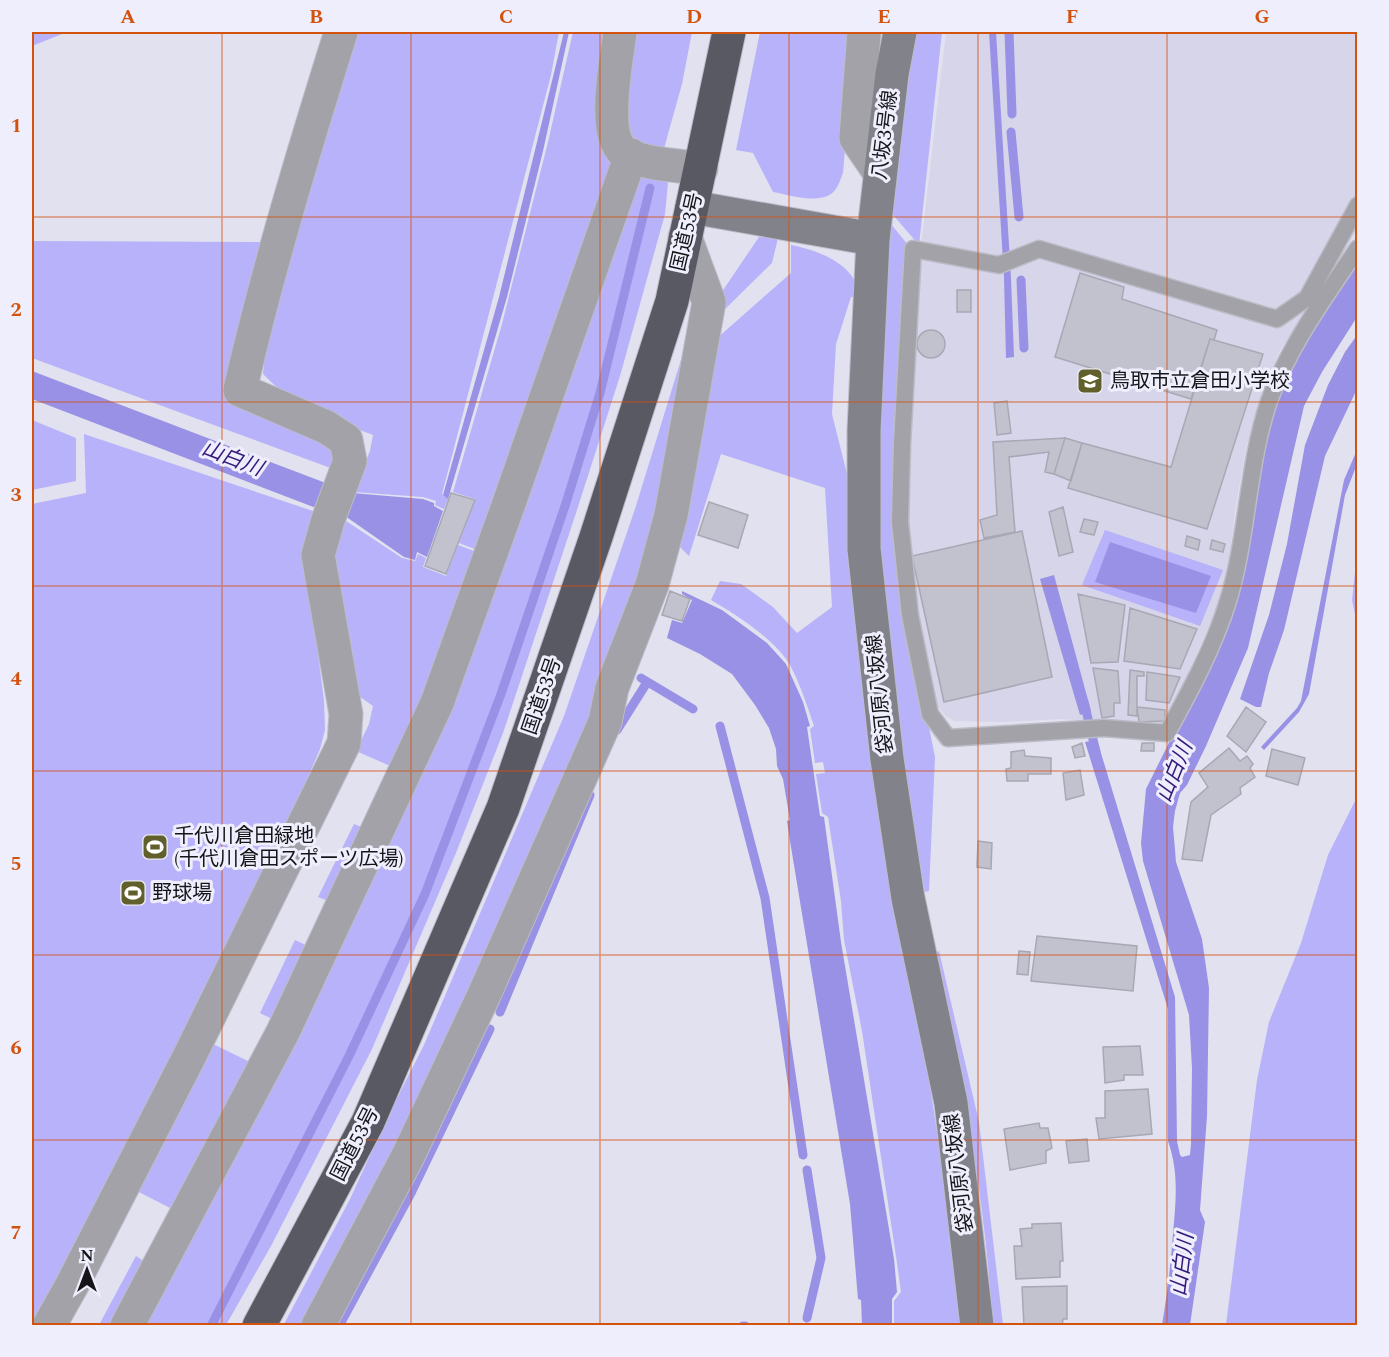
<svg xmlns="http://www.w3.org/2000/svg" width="1389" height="1357" font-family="Spectral,'Noto Sans JP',serif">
	<rect width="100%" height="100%" fill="#e1e1ef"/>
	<!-- built -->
	<path fill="#d6d5ea" d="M946,32H1357V230L1324,287L1280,350L1261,396L1246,448L1236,505L1227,579L1214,614L1165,725L1061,719L1006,722L954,721L946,716L933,701L917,614L906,520L918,272Z"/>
	<!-- green -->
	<path fill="#b8b2fa" d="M32,32H67L32,46Z
		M351,32H559L551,75L442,494L448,499L444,509L435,505L436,501L423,497L353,492L370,451L373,435L296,406L263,374L268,319Z
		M573,32H615L614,158L477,550L459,543L475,499L453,492L502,324L548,142Z
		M627,32H692L682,84L663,152L639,148L618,112Z
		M760,32H855L843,173C840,180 838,189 831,194C816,204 789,195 773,192L753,153L736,150Z
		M915,32H942L919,245L888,209Z
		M635,176L662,178L668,183L665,214L620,376L576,513L503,733L456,853L372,1049L271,1246L226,1325L138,1326L291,1044Z
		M886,218L908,245L897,460L928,722L935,757L929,891L925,892L910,806L904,779L881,558V405L883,380Z
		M759,237L778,238L772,263L717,317L715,302Z
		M32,241L267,242L230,394L335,450L336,470L32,358Z
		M791,245C817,250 857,264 859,296L851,297L836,344L832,414L849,482L867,729L926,1059L946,1192L960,1309L961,1325H894V1301L901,1292L897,1263L862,1031L844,940L841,901L828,817L822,813L816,774L825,773L823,762L815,763L810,729L814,726C807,705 800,684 790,665C776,640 735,614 711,600L720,581L741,584L773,607L797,633L832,607L825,488L721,454L689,556L680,547L677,536L707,347L791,273Z
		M700,298L661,524L590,730L518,900L306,1325L283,1326L350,1199L389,1114L424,1045L564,716L635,509Z
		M32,420L76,438V481L32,490Z
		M84,434L319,513L303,548L302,563L315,630L324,701L325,730L320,749L262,885L52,1288L32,1323V504L86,493Z
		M343,519L402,558L415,561L418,554L426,558L423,567L446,576L458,545L477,552L395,768L356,751L369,724L373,706L349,689L328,556Z
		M1105,530L1223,570L1200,626L1082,585Z
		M1357,554V624L1352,600Z
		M1357,797V1325H1226L1257,1080L1269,1022L1301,943L1328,855Z
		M354,824L367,829L331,902L318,897Z
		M295,940L310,947L274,1020L260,1013Z
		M939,951L979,1122L1003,1325H992C987,1200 960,1076 935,953Z
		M213,1044L252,1063L174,1210L135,1190Z
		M136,1256L145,1262L111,1325H99Z"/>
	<!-- water -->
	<path fill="#9991e5" d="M564,32H569L543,151L507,297L448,499L443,495L499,297Z
		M989,32H996L1011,278L1014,357L1006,358L1004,278Z
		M1357,259V317L1322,372L1304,406L1248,648L1206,746L1187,785L1180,793L1175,811L1173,827L1176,862L1202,939L1209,988L1207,1116L1200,1210L1205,1222L1190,1325H1162C1167,1295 1171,1264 1173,1233C1176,1201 1179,1172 1168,1141V1009L1085,742L1097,740L1175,997L1177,1141L1180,1155L1182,1157L1190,1155L1191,1144L1192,1068L1189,1015L1143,861L1141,843L1146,789L1219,642L1264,433L1297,354Z
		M1357,335V389L1325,456L1284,630L1269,673L1261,707H1256L1240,699L1269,615L1287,544L1305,445L1328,385L1345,352Z
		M32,371L352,493L423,499L434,503V506L443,511L427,557L417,552L415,560L404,557L345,516L316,508L32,399Z
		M1357,450V464L1345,495L1309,694L1299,712L1264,750L1261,747L1297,708L1301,701L1344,480Z
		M1110,542L1211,576L1196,613L1095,582Z
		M1054,575L1091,711L1080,715L1040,579Z
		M682,591L722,610L767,643L786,664L803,702L810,726L807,727L820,816L824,817L841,942L894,1259L897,1292L892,1299V1325H862L861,1300L858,1299L850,1204L791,847L787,821L790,820L783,779L777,766L776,749L769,728L755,705L732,674L700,654L667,638L672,620L682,623L692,600L682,594Z"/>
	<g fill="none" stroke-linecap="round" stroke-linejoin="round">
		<!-- stream -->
		<path stroke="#9991e5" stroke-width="9" d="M1009,32L1012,114
			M1011,132L1019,217
			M1021,280L1024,348
			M641,678L693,709
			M1084,702L1096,752
			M720,726L765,898L803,1155
			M617,730L646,684
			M500,1012L590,795
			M807,1170L821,1258L807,1318
			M211,1326L349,1056L425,894L501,694L566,503L600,393L650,188
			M339,1326L411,1193L490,1029
			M743,1326H745"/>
	</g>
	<!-- building -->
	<path fill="#c2c2cf" stroke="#a8a8b5" stroke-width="1.5" d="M1080,273L1124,287L1122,299L1217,330L1214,340L1210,339L1191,399L1055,357Z
		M957,290H971V312H957Z
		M917 344a14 14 0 1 1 28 0a14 14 0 1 1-28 0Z
		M1210,339L1263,354L1207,529L1068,488L1082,443L1171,467Z
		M1007,401L1011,433L997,435L994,403Z
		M1065,438L1082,443L1071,481L1054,474Z
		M1065,438L1054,474L1045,472L1049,452L1009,457L1015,532L984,538L980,520L997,515L993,442Z
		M451,493L475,500L446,574L425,566Z
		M709,502L748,515L738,548L698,535Z
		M1063,507L1073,552L1059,556L1049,512Z
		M1084,519L1098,522L1094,535L1080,532Z
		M1022,531L1052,677L944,702L912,556Z
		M1187,536L1200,540L1198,550L1185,546Z
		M1212,540L1225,544L1223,552L1210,549Z
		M670,591L690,599L682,621L662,615Z
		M1078,594L1125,605L1118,662L1091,663Z
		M1130,608L1197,629L1180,669L1124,661Z
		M1093,668L1118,671L1120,703H1114V716L1102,718Z
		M1130,670L1144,672V676H1137V716L1128,715Z
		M1147,672L1180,677L1169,703L1146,700Z
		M1137,707L1165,710V721L1139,722Z
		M1246,707L1266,722L1246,752L1227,736Z
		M1082,743L1085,756L1075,758L1072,747Z
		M1142,743H1154V751H1141Z
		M1229,748L1240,761L1247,756L1253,764L1250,768L1255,777L1240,788L1241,794L1211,815L1202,861L1182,859L1191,802L1208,787L1199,773Z
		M1272,749L1305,758L1298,785L1266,776Z
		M1024,750L1025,756L1051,758V774H1028V781H1007L1006,769L1011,768V752Z
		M1080,770L1084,795L1066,800L1063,773Z
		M978,841L992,843L991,869L977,867Z
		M1037,936L1137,946L1133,991L1031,981Z
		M1019,951L1030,952L1028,975L1017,974Z
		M1140,1046L1143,1075H1124V1080L1105,1083L1103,1047Z
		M1148,1089L1152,1134L1099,1139L1096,1118H1105V1091Z
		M1039,1123L1040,1128H1048L1052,1148L1046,1151V1163L1010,1170L1004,1129Z
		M1087,1139L1089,1161L1069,1163L1066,1141Z
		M1061,1223L1063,1261H1060V1277L1016,1279L1014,1246H1022L1020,1229L1032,1228V1224Z
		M1067,1286V1319H1063L1062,1326H1024L1022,1287Z"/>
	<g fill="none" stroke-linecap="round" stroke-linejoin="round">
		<!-- lane casing -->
		<g stroke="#bcbcc8" stroke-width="19">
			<path id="lane" d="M1358,205L1307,298L1277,319L1039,249L999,265L913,249L902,444L900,522L910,615L930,714L948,738L1104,728L1167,733C1190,691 1214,647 1228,601C1248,536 1247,466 1269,401C1289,346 1325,297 1358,248"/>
		</g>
		<!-- street casing -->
		<g stroke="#bcbcc8" stroke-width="35">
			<path id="street" d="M620,32C617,58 599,141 628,155C650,165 678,165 701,169
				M864,32L856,138L880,173
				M49,1326L72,1285L190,1055L344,743L346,714L318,555L328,520L350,461L346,440L326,427L240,390C268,269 304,150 341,32
				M127,1326L283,1032L437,703L508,506L631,155
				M318,1326L408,1156L484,995L605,722L612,688L652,585L671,515L709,302L685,237"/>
		</g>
		<!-- secondary casing -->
		<g stroke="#bcbcc8" stroke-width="35">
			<path id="secondary" d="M900,32L892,74L873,239L864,430V549L887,759L908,898L951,1103L977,1326
				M692,207L873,239"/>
		</g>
		<!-- highway casing -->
		<g stroke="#bcbcc8" stroke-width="35">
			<path id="highway" d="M259,1326L368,1122L503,808L596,537L672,301L729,32"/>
		</g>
		<!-- lane -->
		<use href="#lane" stroke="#a2a2a8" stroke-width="16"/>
		<!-- street -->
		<use href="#street" stroke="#a2a2a8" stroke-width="33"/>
		<!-- secondary -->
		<use href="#secondary" stroke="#82828b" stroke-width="33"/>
		<!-- highway -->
		<use href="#highway" stroke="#595964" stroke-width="33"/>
	</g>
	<!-- grid -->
	<path fill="none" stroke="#d3520d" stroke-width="1.5" stroke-opacity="0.55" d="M222,32V1326M411,32V1326M600,32V1326M789,32V1326M978,32V1326M1167,32V1326M32,217H1358M32,402H1358M32,586H1358M32,771H1358M32,955H1358M32,1140H1358"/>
	<!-- icons -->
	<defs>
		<g id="school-square" transform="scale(1.35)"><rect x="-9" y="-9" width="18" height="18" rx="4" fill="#615f2c" stroke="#eeeefc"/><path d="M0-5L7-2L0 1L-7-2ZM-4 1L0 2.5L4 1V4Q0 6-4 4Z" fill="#fff"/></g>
		<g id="stadium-square" transform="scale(1.35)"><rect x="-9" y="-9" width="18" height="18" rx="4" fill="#615f2c" stroke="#eeeefc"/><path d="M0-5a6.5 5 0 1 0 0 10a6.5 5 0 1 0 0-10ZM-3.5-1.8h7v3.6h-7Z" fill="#fff"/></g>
	</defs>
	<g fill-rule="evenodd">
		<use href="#school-square" x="1090" y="381"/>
		<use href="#stadium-square" x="155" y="847"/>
		<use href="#stadium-square" x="133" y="893"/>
	</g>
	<g text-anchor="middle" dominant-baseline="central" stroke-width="6" stroke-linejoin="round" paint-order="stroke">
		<!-- street labels -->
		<g font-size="20" fill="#151519" stroke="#eeeefc">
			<text transform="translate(885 135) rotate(-83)">八坂3号線</text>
			<text transform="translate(687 232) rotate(-77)">国道53号</text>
			<text transform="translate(880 694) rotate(-96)">袋河原八坂線</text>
			<text transform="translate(542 696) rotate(-71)">国道53号</text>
			<text transform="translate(355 1144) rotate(-63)">国道53号</text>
			<text transform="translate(959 1173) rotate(-97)">袋河原八坂線</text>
		</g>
		<!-- poi labels -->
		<g font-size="20" fill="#151519" stroke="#eeeefc" text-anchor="start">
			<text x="1110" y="381">鳥取市立倉田小学校</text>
			<text x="174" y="836">千代川倉田緑地<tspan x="174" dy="23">(千代川倉田スポーツ広場)</tspan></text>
			<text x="152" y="893">野球場</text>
		</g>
		<!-- water labels -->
		<g font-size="21" font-style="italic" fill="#351a7b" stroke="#eeeefc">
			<text transform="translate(232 459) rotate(21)">山白川</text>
			<text transform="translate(1175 772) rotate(-68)">山白川</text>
			<text transform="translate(1183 1265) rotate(-83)">山白川</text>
		</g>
	</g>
	<!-- border -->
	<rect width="1389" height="1357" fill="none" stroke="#eeeefc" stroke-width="66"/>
	<!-- north arrow -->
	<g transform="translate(87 1270)" stroke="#eeeefc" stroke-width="4.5" paint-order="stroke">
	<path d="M0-4.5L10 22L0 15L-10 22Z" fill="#151519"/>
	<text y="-9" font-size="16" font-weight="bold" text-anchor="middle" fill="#151519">N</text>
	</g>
	<rect x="33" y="33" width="1323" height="1291" fill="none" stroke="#d3520d" stroke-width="2"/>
	<g font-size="20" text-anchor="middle" font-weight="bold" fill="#d3520d">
		<text x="128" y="23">A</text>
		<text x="316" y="23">B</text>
		<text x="506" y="23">C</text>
		<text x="694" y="23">D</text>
		<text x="884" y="23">E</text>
		<text x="1072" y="23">F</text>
		<text x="1262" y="23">G</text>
		<text x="16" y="132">1</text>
		<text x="16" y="316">2</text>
		<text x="16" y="501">3</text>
		<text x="16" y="685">4</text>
		<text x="16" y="870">5</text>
		<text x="16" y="1054">6</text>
		<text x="16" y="1239">7</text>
	</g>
</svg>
